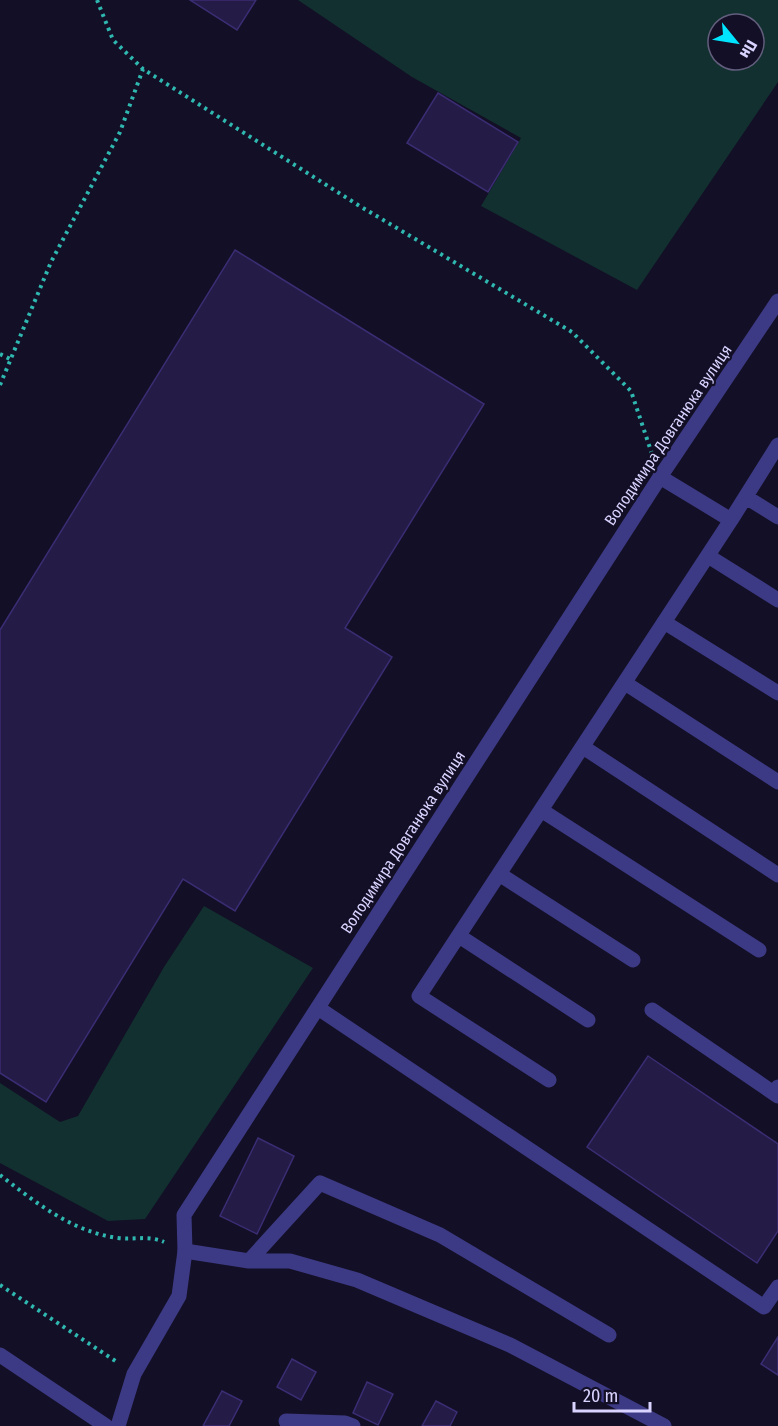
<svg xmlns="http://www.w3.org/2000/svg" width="778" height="1426" font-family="'Fira Sans Condensed',sans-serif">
	<rect width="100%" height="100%" fill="#130f26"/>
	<!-- green -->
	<path fill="#12302f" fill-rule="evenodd" d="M298,0H778V82L637,290L481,206L521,138L412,77ZM718,24H754V60H718Z
		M204,906L313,968L145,1219L108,1221L0,1163V1083L60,1122L78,1116L164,967Z"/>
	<!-- building -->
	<path fill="#241b47" stroke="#3b2d73" stroke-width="1.5" d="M190,0H256L237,30Z
		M438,93L518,142L488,192L407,143Z
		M235,250L484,404L345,628L392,657L235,911L183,879L46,1102L0,1073V630Z
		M648,1056L778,1144V1231L757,1263L587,1147Z
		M258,1138L294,1156L257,1234L220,1216Z
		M778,1337V1375L761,1364Z
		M292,1359L316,1372L301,1400L277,1387Z
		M367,1382L393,1394L378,1425L353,1413Z
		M222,1391L242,1401L229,1426H203Z
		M436,1401L457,1412L450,1426H422Z"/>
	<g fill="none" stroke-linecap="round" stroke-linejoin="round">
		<!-- path -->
		<path stroke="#2fb8b0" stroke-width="4" stroke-dasharray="3 4.5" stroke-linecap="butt" d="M97,0L113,40L143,69
			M0,354L10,359
			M0,385L51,262L120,132L143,69L358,205L572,332L631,391L652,454
			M0,1175C35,1202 72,1232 118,1238C135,1240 148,1235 164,1242
			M0,1285L117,1362"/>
		<!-- service -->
		<path stroke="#3d3a85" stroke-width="15" d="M746,497L778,517
			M731,520L778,445
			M708,556L778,600
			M664,622L778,693
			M625,683L778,782
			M583,747L778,875
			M541,810L759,950
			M499,874L633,960
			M459,936L588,1020
			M318,1008L764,1307L778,1287
			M652,1010L778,1096
			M549,1080L419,996L731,520L660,477
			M185,1251L249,1261H290L357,1280L510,1345L664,1426
			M249,1261L320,1183L440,1235L609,1335
			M0,1355L106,1426
			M286,1421L345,1423L353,1426"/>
		<!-- minor -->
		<path stroke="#3d3a85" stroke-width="15" d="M774,1093L778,1087
			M118,1426L134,1374L179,1296L185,1251L184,1215L660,477L778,301"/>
	</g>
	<g text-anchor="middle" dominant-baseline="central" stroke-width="4.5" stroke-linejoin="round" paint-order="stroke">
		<!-- street labels -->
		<g font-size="16" fill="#d9d4ff" stroke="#130f26">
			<text transform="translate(668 435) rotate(-56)">Володимира Довганюка вулиця</text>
			<text transform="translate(403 842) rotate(-57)">Володимира Довганюка вулиця</text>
		</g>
	</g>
	<!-- north arrow -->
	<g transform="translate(736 42) rotate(120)"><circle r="28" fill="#130f26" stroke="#625e7d" stroke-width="1.5"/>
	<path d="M0-4.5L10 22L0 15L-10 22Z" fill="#00e5ff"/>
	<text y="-9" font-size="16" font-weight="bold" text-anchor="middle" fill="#d9d4ff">Пн</text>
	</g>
	<!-- scale -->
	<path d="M574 1402v9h76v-9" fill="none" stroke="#d9d4ff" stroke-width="3"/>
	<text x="583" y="1402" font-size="18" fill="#d9d4ff" stroke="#130f26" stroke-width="4.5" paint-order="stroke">20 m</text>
</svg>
